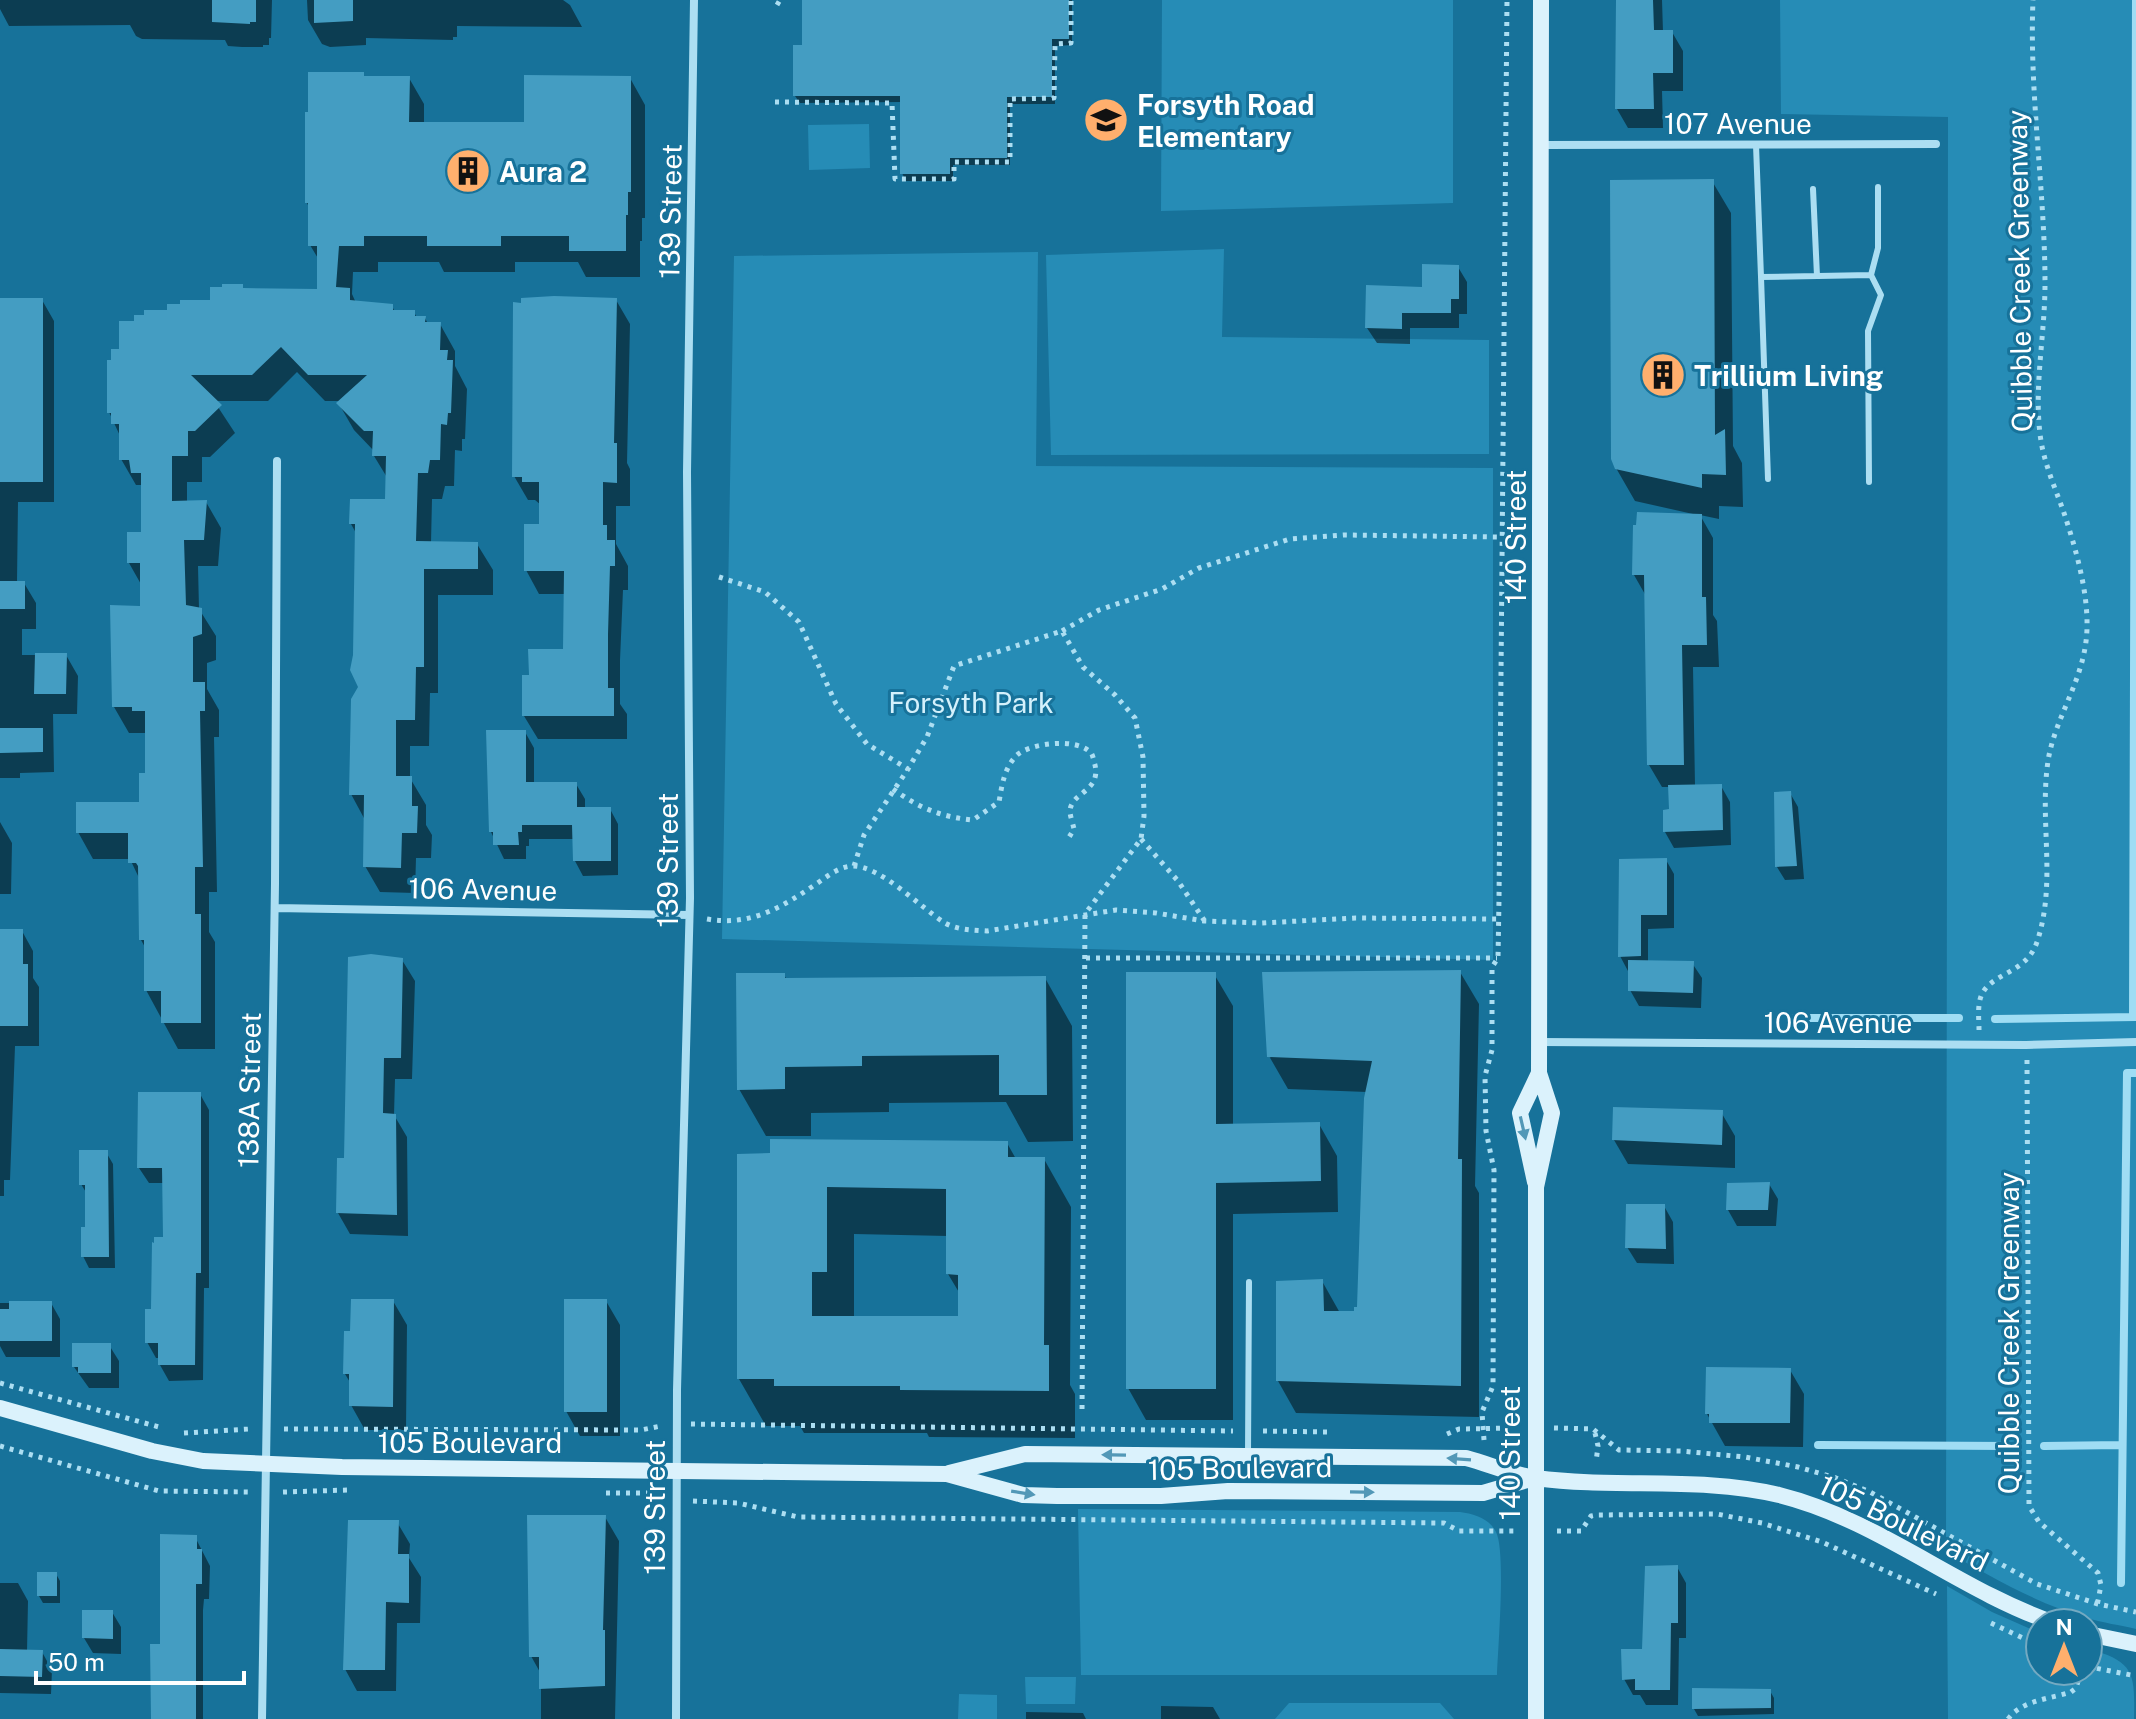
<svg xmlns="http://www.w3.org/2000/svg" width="2136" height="1719" font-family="'Public Sans',sans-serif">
	<rect width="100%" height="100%" fill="#17729a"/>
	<!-- green -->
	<path fill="#268cb6" d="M1162,0H1453V203L1161,211Z
		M1780,0H2136V1629C2120,1625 2103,1623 2087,1618C2036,1603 1991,1577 1946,1551L1948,117L1781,114Z
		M869,124L870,168L809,170L808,125Z
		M1224,249L1222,337L1489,340V454L1051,455L1046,255Z
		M1038,252L1036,466L1493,468V960L722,939L734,256Z
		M1078,1509L1460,1512C1474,1514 1489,1518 1496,1532C1506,1551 1498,1648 1497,1675H1081Z
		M1947,1586L1992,1612L2040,1633V1671H2088V1649C2135,1661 2135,1674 2134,1719H1948Z
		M1025,1677H1076L1075,1704H1026Z
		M959,1694L997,1695V1719H958Z
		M1289,1703H1440L1454,1719H1275Z"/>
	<!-- shadow -->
	<path fill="#0007" fill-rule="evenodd" d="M0,0H272L271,38H269V45H263V47H242L228,46L225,40L142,39L136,36L130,25L9,26L0,9Z
		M307,0H563L570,5L582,27L457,26V37H453V40L366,38V45L330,47L322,44L308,20Z
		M804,0H1072V45L1055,46V104H1010V165H953V181H906L902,173V102L800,103L795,96L804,47Z
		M1618,0H1662L1663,32H1672L1683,51V91H1662L1663,128H1628L1617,109Z
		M365,78H409L424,104V124H526L630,78L645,105V218H642V241H640V277H586L578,262H515V272H444L439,262H378V272H353L352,294L356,303L392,306L395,312H414L417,318H425L428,324H440L455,351V366L467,389L465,439H462V451L455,450L454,486H445L442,499H432L431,543L477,544L493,570V595H438V693H430L429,746H410V778L426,805V825L432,835L431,858H416L415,893L380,892L365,866V820L351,794L361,687L355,656L356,533L351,524L387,501L388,479L374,456V451L354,430L339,404L342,401H325L297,372L268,401H214L235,433L210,457H202V482H187V502H206L221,528L218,566H198L199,609L216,636V660L207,663V689L219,710V737H214L217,892H209V932L215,942V1049H178L146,990V949L141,940L140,880L130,859H93L78,832L141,804L147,775V733H129L114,707L142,608V586L129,563L143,534V489L141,485H136L121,459V438L109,412L121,351L136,323L212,302L242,286L244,290L319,291V260L310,245V209L307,203Z
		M1712,181L1731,213L1733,446L1742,463L1743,507L1719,506V519L1700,515L1713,538V615L1717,621L1719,667H1693L1695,786H1721L1730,802L1731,845L1674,848L1665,832L1671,811L1670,787H1662L1649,765L1646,596L1634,575L1693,514L1635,501L1616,468Z
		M1458,267L1467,282V314H1459V328H1410V344L1377,343L1367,328Z
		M0,299L42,300L54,321V502H18L17,583H24L36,603V629H22V655H66L78,676L77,714H53L54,772L20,773V778H0Z
		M616,300L630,324L627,463L630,469V506H616V544L628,566V590H623L620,660V704L627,714V739H538L524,716L531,677L565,651L566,594H539L526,570L541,526V505L535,500H528L514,476Z
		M525,732L534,748V784H576L585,799V809H610L618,824V875L583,876L575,861L574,839H529V846H526V859H504L491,832Z
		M1790,793L1798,807L1804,879L1785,880L1777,867Z
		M0,822L12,843L11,894H0Z
		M1666,860L1674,874V928L1648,929V962L1692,963L1702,978L1701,1008L1639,1006L1630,990L1628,971L1620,956Z
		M0,931H22L33,951V978L39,987V1046H15L10,1180H4V1196H0Z
		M402,960L415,981L412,1079H395L394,1115L407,1137L408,1236L350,1234L338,1213L346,1160Z
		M1460,972L1479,1004L1475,1186L1479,1193V1417L1296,1413L1278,1381L1322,1281L1340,1313H1356L1359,1309L1367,1092L1288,1089L1269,1056Z
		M1214,974L1233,1006V1126L1319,1124L1337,1156L1338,1212L1233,1214V1420H1146L1128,1388Z
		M784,975L787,980L1045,978L1072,1026L1073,1141L1028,1142L1006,1102L889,1103V1112L811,1113V1136H766L739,1089Z
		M200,1094L209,1110V1288H204L203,1380L169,1381L160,1365V1358H156L147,1342L165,1240L164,1183H149L139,1168Z
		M1721,1112L1735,1136V1168L1628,1164L1614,1140Z
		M1007,1143L1016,1159H1044L1071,1207L1070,1385L1075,1394V1438L929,1437L927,1433H804L800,1426H766L739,1379V1156ZM854,1234L948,1236V1274L960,1294L959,1318H854Z
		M106,1152L113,1164L115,1268H89L83,1256L87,1229V1194L81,1184Z
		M1769,1184L1778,1199L1776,1226H1737L1728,1210Z
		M1664,1206L1673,1222L1674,1264L1637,1263L1627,1247Z
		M393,1301L407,1325L406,1430H365L351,1405V1384L345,1374L352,1333Z
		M606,1301L620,1325V1436H580L566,1411Z
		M0,1303H51L60,1319V1357H6L0,1346Z
		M109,1345L119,1361V1388H89L74,1367Z
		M1790,1370L1804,1394L1803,1447L1725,1446L1707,1414Z
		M605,1517L619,1541L615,1719H541V1674L531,1656Z
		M397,1522L410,1544L409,1558L421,1577L420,1623H397L396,1691H357L345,1669Z
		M195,1537L210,1566L209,1599H204L203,1610V1719H152L162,1646Z
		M1677,1567L1686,1583V1638H1679L1678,1705H1646L1640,1695H1633L1624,1679L1644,1651Z
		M56,1574L60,1581V1603H43L39,1596Z
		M0,1583H18L28,1601L27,1652H42L52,1670L51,1694L0,1693Z
		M112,1612L121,1627V1654L93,1653L84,1638Z
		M1770,1691L1774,1698V1714L1698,1716L1694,1709Z
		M1161,1706L1213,1707L1220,1719H1161Z
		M1026,1712L1083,1713L1086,1719H1026Z"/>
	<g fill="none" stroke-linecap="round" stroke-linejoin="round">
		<!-- stream -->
		<path stroke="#9fddf4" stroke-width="8" d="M2133,1017L2136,0
			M1795,1018H1959
			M1995,1019L2136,1017
			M1818,1445L2010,1446
			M2044,1446L2121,1445
			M2121,1583L2127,1073H2136"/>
	</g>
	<!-- building -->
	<path fill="#449dc2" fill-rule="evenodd" d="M212,0H256V22H250V24L212,22Z
		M314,0H353V21L314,23Z
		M802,0H1069V39H1052V97H1007V158H950V174H900V96H793V45H802Z
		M1616,0H1653L1654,30H1673V73H1653L1654,109H1615Z
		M308,72H364V76H410L409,122H524V75L631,76V192H628V215H626V251H569V236H501V246H427V236H364V246H339L336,287L350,288V300L393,304V310H415V316H426L425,322H441L440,350H448L447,360H453L451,413H448L447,425L441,424L440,460H430L428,473H418L416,541L478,542V569H424V667H416L415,720H396V776H412V806H418L417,833H402L401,868L363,867L364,795H349L351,699L358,687L350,670L353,655L355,524H349L350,499H385L386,456H372L373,431H364L336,403L367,375H308L281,347L252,375H191L222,405L195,431H188V456H172V501L207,500L204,540H184L186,605L202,608V634L193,637V682H205V711H200L203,867H195V914H201V1023H161V991H144V940H139L138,866L136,863H128V833H76V802H139V773H145V711H132V707H112L110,605L140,606V563H127V532H141V473H131L129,460H119V424H111V413H107V360H111V349H119V321H134V315H144V310H167V304H180V300H210V287H222V284H243V288L317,289V246H308V203H305V112H308Z
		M1714,179L1715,435L1725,429L1726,475L1702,474V488L1615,469L1611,459L1610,180Z
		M1422,264L1459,265V299H1451V313H1402V329L1365,328L1366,285L1422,287Z
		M554,296L617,298L614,443H617V483L603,482V525H607V540H615V566H610L608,634V688H614V716H522V675H529L528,649H563L564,571H524V524H539V482H522V477H512L513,302L521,303V298Z
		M0,298H43V482H0Z
		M1637,512L1702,514V597H1706L1707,645H1682L1684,765H1647L1644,575H1632L1633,525H1636Z
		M0,581H25V609H0Z
		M35,653H67L66,694H34Z
		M0,728H43V752L0,753Z
		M486,730H526V782H577V807H611V861H573L572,825H522V832H518L519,845H493V832H489Z
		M1722,784L1723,830L1663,832V810L1669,809L1668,785Z
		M1791,791L1797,866L1775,867L1774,792Z
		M1667,858V915H1641V956L1618,957L1619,859Z
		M0,929H23V964H28V1026H0Z
		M371,954L403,958L401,1058H384L383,1113L396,1114L397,1215L336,1213L337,1158H344L348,957Z
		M1628,960L1694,961L1693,993L1628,991Z
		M1461,970L1458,1159H1462L1461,1386L1276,1381V1281L1323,1279L1324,1311H1354V1307H1357L1364,1098L1372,1061L1267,1057L1262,972Z
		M1126,972H1216V1124L1320,1122L1321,1181L1216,1183V1389H1126Z
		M736,973H785V978L1046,976L1047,1095H999V1055L862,1056V1066L785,1067V1089L737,1090Z
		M138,1092H201V1273H196L195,1365H158V1343H145V1309H151L152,1242L154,1243V1237H163L162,1168H137Z
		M1613,1107L1723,1110L1722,1145L1612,1140Z
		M770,1139L1008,1141V1157H1045L1044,1345H1049V1391L900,1390V1386H774V1379H737V1154L770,1153ZM827,1187L946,1189V1274L958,1275V1316H812V1272H827Z
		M79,1150H108L109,1257H81V1227H85V1185H79Z
		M1770,1182L1768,1210H1726L1727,1183Z
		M1626,1204H1665L1666,1249L1625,1248Z
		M351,1299H394L393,1407L349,1406V1374H343L344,1331H350Z
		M564,1299H607V1412H564Z
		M9,1301H52V1341H0V1309H9Z
		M72,1343H111V1373H78V1367H72Z
		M1706,1367L1791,1368L1790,1423H1709V1414H1705Z
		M527,1515H606L603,1630H605V1686L539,1689V1657H529Z
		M348,1520H399L398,1554H409V1603L386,1602L385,1670H343Z
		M160,1534L197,1535V1549H202V1584H196V1719H151L150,1644H160Z
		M1678,1565V1623H1671L1670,1690H1635V1679L1622,1680L1621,1649H1642L1645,1566Z
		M37,1572H57V1596H37Z
		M82,1610H113V1639L82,1638Z
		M0,1649L43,1650L42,1677L0,1676Z
		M1692,1688L1771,1689V1708L1692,1709Z"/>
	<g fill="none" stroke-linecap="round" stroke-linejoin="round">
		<!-- path -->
		<path stroke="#acdef2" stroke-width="5" stroke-dasharray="4 6" stroke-linecap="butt" d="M777,5L780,0
			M775,102L892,103L895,179H954V162H1010V99L1054,98L1055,44L1071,43V0
			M719,577L765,592L799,622L836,704L867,744L908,769
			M1062,631L1099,610L1162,589L1199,568L1290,539L1344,535L1502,537
			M893,789C919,808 941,817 973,820L999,802C1002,785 1004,769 1016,756C1028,743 1078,737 1091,753C1093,755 1094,762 1095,765C1101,792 1071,792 1070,811C1070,816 1073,824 1074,829L1068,839
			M1141,839L1178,881L1204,920
			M854,866L864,835L908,769L927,737L954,666L1062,631L1083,667L1115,695L1135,718L1143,757L1144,816L1141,839L1085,914L1082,1412
			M707,919C751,927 784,906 819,882C829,875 839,867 852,866C880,865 921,908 945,923C958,930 972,930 987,931L1116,910L1156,913L1204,921L1261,923L1356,918L1498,919
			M1086,958H1497
			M1979,1030C1979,1019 1977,1004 1982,994C1992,973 2027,973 2037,942C2057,882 2039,822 2048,761C2055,716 2086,678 2087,628C2088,590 2075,546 2063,510C2055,488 2045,465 2041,441C2033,390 2045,336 2045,284C2045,190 2029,94 2033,0
			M2027,1060L2029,1506L2039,1522L2098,1573L2101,1585L2097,1606
			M0,1383L159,1427
			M691,1424L1233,1431
			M1554,1428L1593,1429L1619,1450L1681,1451L1745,1457L1798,1467L1836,1478L1870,1492L2037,1584L2098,1604L2136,1612
			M284,1429L641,1430L661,1426
			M1263,1431L1329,1432
			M184,1433L250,1429
			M1595,1433L1598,1446L1596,1462
			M1447,1434L1459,1429L1516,1428
			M1484,1440L1482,1412L1493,1386L1494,1170L1486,1131L1485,1076L1492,1050V967L1498,958L1499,899L1507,0
			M0,1446L159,1491L249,1492
			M283,1492L349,1490
			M606,1493H648
			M693,1501L738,1503L798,1517L1444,1523L1459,1531H1515
			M1557,1531H1581L1591,1516L1596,1515L1717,1514L1762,1523L1822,1542L1936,1594
			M1991,1623L2040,1646
			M2088,1664L2095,1668L2136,1676
			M2008,1719C2022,1700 2050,1699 2071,1692L2076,1688L2081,1671"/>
		<!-- lane -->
		<path stroke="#acdef2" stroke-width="6" d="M1756,145L1761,277L1871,275
			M1813,189L1817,276
			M1761,277L1768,479
			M1869,482L1868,331L1881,295L1871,275L1878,248V187
			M1248,1453L1249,1282"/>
		<!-- street -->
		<path stroke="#acdef2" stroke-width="8" d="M1541,145L1936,144
			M275,908L689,915
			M1540,1042L2026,1045L2136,1042
			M262,1719L275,884L277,461
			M676,1719L677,1390L690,898L687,472L694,0"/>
		<!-- secondary -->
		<path stroke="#dbf2fc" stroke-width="16" d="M1535,1182L1520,1113L1539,1073
			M0,1408L152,1451L203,1461L342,1467L947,1474L1023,1495L1057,1496H1161L1228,1491L1483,1493L1534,1478
			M949,1473L1025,1454L1466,1458C1489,1464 1513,1475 1536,1478C1617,1489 1699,1476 1779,1495C1879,1520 1958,1590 2054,1623
			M2088,1634L2136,1644
			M1536,1719V1187L1552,1113L1539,1073L1541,0"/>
	</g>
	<!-- one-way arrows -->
	<defs><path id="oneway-solid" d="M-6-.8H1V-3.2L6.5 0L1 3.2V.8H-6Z" transform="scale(2)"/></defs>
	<g fill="#5298b7">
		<use href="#oneway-solid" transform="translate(1523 1128) rotate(77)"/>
		<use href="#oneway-solid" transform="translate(1114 1455) rotate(-179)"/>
		<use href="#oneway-solid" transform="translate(1459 1459) rotate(-176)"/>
		<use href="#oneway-solid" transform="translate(1362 1492) rotate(1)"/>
		<use href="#oneway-solid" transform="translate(1023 1493) rotate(9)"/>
	</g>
	<!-- icons -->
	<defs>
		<g id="school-disc" transform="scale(2.3)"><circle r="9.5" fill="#ffaf6d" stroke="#17729a"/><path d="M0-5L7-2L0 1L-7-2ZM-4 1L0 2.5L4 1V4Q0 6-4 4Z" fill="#111"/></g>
		<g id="building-disc" transform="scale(2.3)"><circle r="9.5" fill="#ffaf6d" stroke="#17729a"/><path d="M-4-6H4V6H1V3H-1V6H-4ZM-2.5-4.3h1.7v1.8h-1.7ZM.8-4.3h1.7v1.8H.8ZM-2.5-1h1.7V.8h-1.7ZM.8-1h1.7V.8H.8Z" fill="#111"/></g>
	</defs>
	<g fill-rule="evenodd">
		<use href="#school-disc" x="1106" y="120"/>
		<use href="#building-disc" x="468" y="171"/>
		<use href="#building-disc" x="1663" y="375"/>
	</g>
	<g text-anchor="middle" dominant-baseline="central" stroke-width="6" stroke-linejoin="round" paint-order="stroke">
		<!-- poi labels -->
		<g font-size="28" font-weight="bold" fill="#fff" stroke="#17729a" text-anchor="start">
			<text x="1137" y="104">Forsyth Road<tspan x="1137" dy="32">Elementary</tspan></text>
			<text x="499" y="171">Aura 2</text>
			<text x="1694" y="375">Trillium Living</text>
		</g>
		<!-- street labels -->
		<g font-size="28" fill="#fff" stroke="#17729a">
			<text x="1738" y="123">107 Avenue</text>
			<text transform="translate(670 211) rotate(-89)">139 Street</text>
			<text transform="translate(2019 271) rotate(-91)">Quibble Creek Greenway</text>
			<text transform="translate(1515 537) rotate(-90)">140 Street</text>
			<text transform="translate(667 860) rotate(-90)">139 Street</text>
			<text transform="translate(483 889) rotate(1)">106 Avenue</text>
			<text x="1838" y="1022">106 Avenue</text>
			<text transform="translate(249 1090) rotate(-89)">138A Street</text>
			<text transform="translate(2008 1333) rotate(-90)">Quibble Creek Greenway</text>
			<text x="470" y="1442">105 Boulevard</text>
			<text transform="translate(1509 1453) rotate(-90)">140 Street</text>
			<text transform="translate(1240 1468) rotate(-1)">105 Boulevard</text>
			<text transform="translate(654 1507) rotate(-90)">139 Street</text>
			<text transform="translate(1904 1523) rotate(26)">105 Boulevard</text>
		</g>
		<!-- park labels -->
		<g font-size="28" fill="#d4f1fc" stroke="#17729a">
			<text x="971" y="702">Forsyth Park</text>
		</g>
	</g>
	<!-- north arrow -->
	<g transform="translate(2064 1647)"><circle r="38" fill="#17729a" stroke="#74aac2" stroke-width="2"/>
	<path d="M0-6L14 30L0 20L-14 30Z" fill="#ffaf6d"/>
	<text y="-12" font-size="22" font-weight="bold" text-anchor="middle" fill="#ffffff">N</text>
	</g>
	<!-- scale -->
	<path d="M36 1671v12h208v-12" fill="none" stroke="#ffffff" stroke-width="4"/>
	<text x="48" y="1671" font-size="24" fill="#ffffff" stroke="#17729a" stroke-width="6" paint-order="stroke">50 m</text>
</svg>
